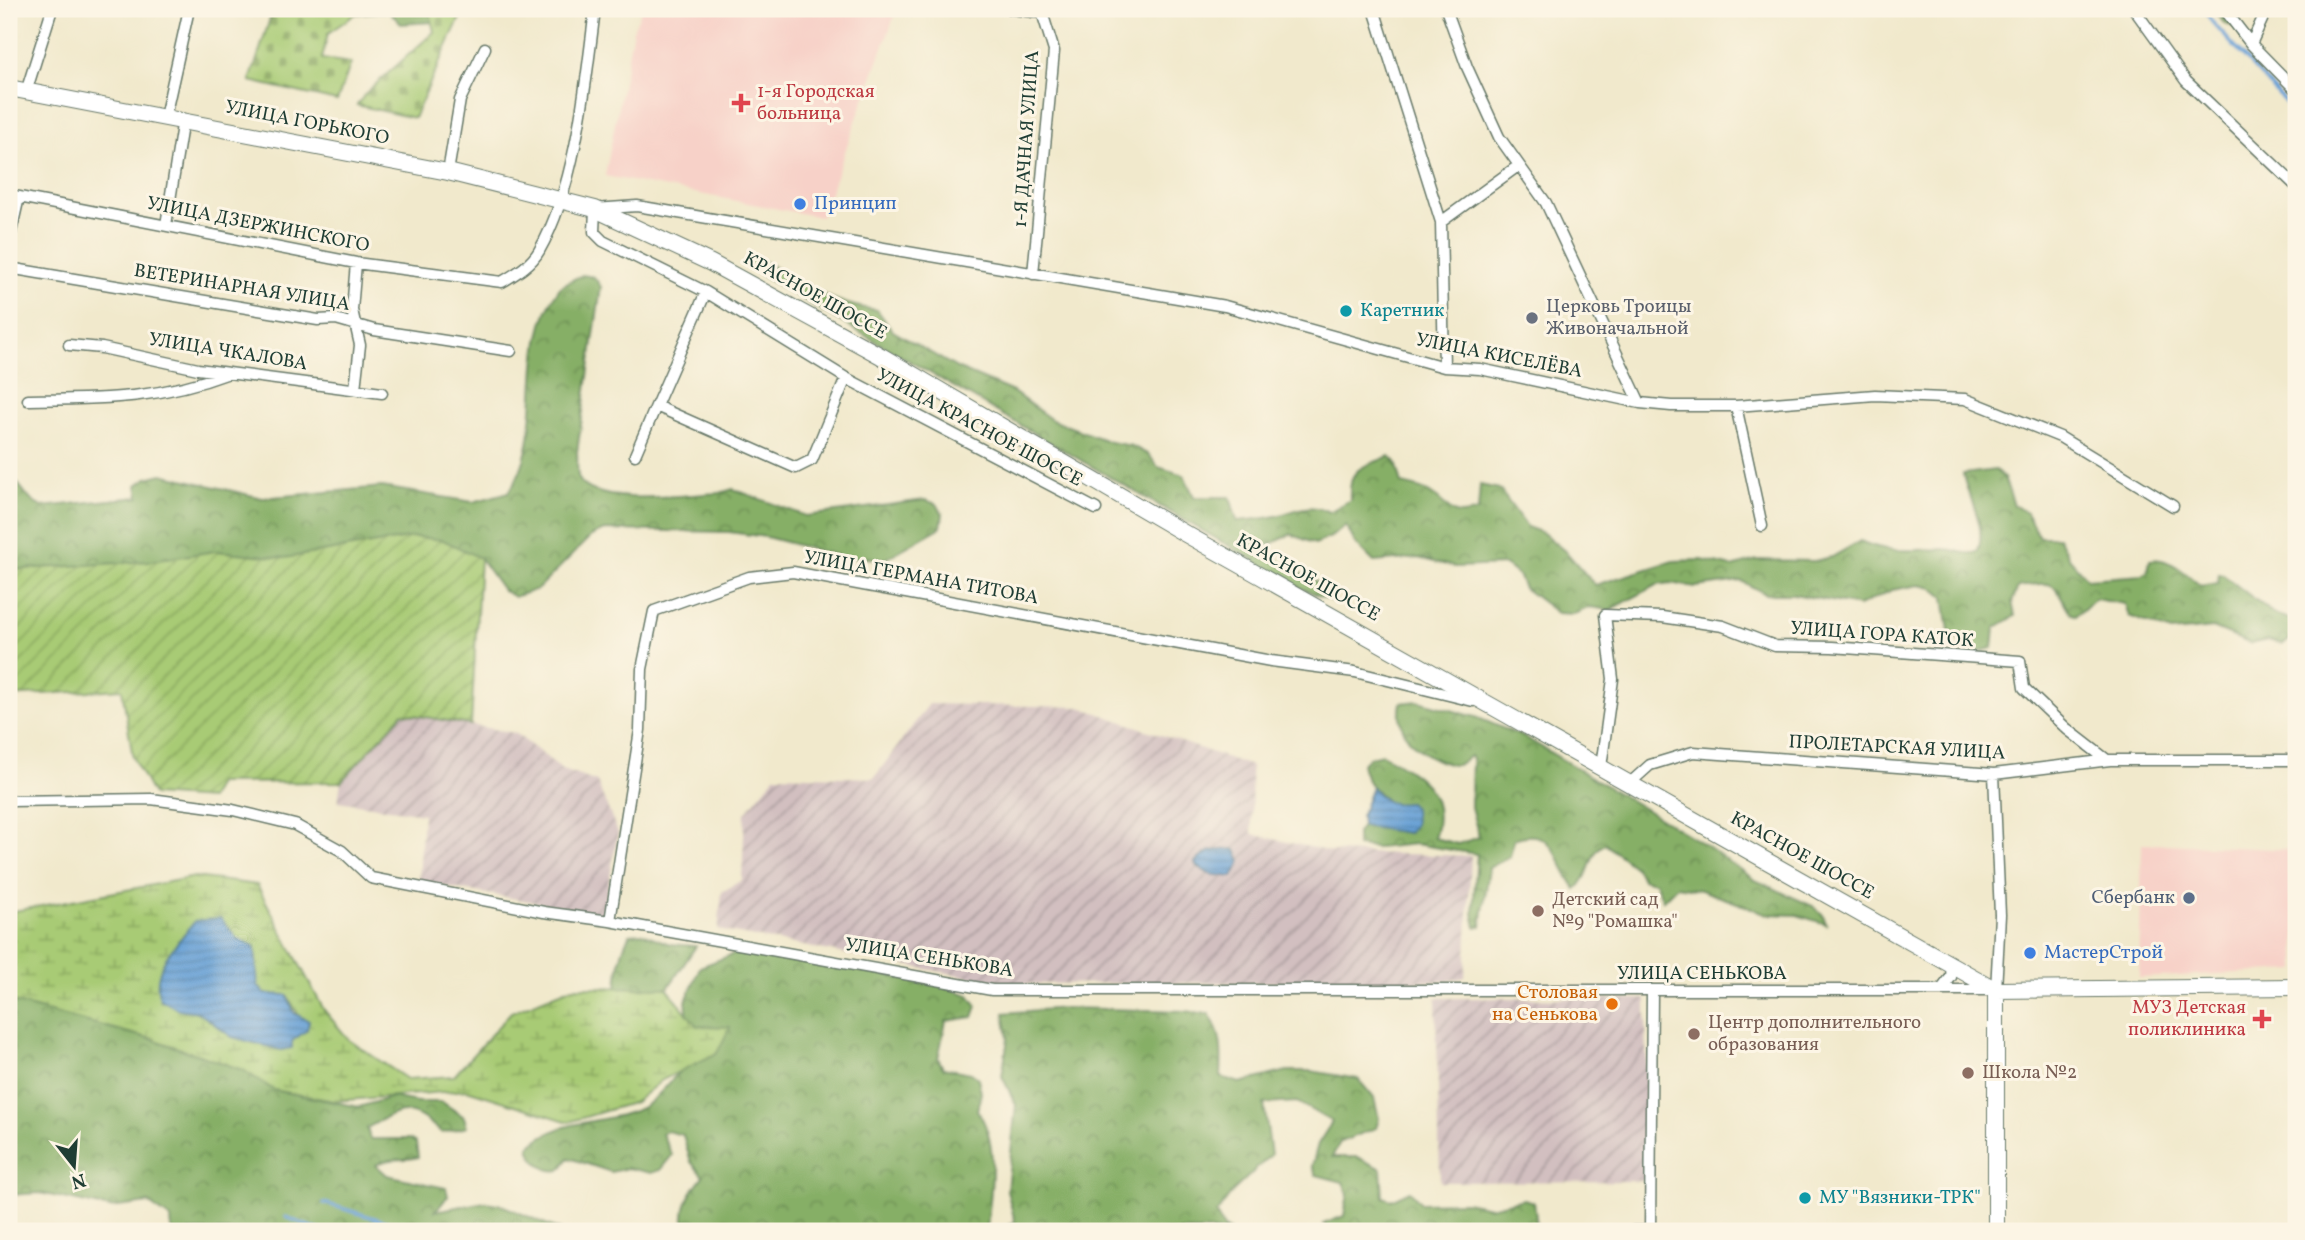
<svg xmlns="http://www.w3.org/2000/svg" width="2305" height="1240" font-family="Vollkorn,serif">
	<defs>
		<pattern id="industrial-furrows" width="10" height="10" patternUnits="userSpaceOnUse" patternTransform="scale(1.75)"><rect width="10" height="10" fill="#d2bfc0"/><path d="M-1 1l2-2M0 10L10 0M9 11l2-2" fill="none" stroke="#aa9c9d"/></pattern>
		<pattern id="forest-crowns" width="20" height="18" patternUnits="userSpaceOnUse" patternTransform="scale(1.75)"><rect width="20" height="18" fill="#86af66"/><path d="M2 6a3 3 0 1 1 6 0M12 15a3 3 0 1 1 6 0" fill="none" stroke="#6d9055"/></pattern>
		<pattern id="wetland-marsh" width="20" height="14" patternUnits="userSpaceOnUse" patternTransform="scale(1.75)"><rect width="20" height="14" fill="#a8cb74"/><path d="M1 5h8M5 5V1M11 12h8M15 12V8" fill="none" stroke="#88a660"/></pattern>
		<pattern id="cemetery-stones" width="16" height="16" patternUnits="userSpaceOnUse" patternTransform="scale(1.75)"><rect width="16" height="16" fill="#a8cb74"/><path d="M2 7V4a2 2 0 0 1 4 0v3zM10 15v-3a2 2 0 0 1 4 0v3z" fill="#88a660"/></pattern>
		<pattern id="garden-furrows" width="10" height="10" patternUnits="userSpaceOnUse" patternTransform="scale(1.75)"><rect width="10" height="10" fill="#a8cb74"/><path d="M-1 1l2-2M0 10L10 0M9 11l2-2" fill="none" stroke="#88a660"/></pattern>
		<pattern id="water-rules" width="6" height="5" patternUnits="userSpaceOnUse" patternTransform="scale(1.75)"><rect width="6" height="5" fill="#659fd5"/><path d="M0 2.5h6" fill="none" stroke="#5383ae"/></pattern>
	</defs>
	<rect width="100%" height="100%" fill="#fcf5e5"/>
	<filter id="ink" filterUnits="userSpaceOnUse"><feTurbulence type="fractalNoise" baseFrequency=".0143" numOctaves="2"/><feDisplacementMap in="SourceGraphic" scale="14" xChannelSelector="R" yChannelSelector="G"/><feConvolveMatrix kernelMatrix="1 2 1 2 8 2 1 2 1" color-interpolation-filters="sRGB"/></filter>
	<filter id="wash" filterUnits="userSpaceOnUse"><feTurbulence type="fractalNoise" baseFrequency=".00686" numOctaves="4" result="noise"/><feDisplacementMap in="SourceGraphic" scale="28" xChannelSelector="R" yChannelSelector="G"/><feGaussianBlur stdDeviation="1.57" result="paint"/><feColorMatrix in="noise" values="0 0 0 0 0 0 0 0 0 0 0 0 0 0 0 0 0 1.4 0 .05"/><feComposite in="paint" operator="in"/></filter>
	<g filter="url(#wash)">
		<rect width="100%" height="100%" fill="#f1e9cc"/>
		<!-- built -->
		<path fill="#f7d1c8" d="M642,9H897L821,217L605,176L633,30Z
			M2142,843L2296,850V970L2139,978Z"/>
		<!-- industrial -->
		<path fill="url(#industrial-furrows)" d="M929,704L1080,707L1251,766L1252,834L1331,852L1471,856L1465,977L1447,981L1007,984L718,930L722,892L742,880L745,813L776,775L874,778Z
			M403,713L515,733L563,770L597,782L618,833L603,914L419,882L423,814L338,801L341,782Z
			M1436,998L1646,999L1647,1181L1440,1182Z"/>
		<!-- forest -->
		<path fill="url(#forest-crowns)" stroke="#52764d" stroke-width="2" d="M352,9H465L436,22L401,24L389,11L356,14Z
			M2212,9H2253L2241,16L2237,27L2225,24Z
			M751,257C767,261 776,269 790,277C819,294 844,306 877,310L893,331L957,368L1013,392L1052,420L1110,442L1132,446L1149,455L1158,467L1184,475L1194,497H1230L1237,521C1250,520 1263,519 1276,516C1297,511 1308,502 1329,512L1350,500C1348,466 1362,468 1390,456L1396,462L1402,484C1411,486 1422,488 1430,493C1454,507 1446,520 1478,511L1480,485L1499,489L1527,527L1543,533L1567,553L1595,585L1673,561L1702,560L1732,567L1757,560L1814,561L1832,557L1860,541C1888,554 1914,550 1944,549C1956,549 1964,556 1977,552C1989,525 1967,499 1963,474L1995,470L2004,478L2014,505L2026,513L2039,537H2058L2069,558L2087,579L2143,575L2148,571L2150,560C2170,556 2187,575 2201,586L2218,583L2219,574L2223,575L2274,614L2296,621V637L2283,644L2267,640L2251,644L2213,628L2171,632L2129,616L2125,604L2095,599L2076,616C2062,610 2063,586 2047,584C2038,583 2027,586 2018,587L2012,602L2015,616L1995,628L1993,648L1973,653L1949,631L1944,597L1933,588L1919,585L1892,590L1859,606L1793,594H1766L1741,581L1696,587L1670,583L1657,585L1610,610L1590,607L1574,614L1557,613L1524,588L1518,575L1505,565L1455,567L1418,558L1374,562L1355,543L1346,525L1331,537L1315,544L1291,534L1267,546C1273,569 1320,576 1334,596L1332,601L1283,581L1255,561L764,277L744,262Z
			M582,275L594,277L601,287L577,452C578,460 576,473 579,479C594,508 691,494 720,493L733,489L806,516L925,500L937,504L943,514L941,527L885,559L844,557L766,537L729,532L604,530L591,536L538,589L514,597L503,590L480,558L415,537L285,558L216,551L152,561L9,570V475C23,485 25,500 42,507L139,497L137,485L147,478L162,474L262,498L382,487L473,502L509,492C550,433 516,347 559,289C564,283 575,279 582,275Z
			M1418,701L1476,717L1526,738L1705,845L1755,880L1815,907L1823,915L1826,924L1797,915L1768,914L1701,890L1677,886L1663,900L1655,882L1643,879L1635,867L1605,844C1588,852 1592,876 1576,889C1557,867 1556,823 1514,839L1510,856L1489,868L1481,926L1476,927L1473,913L1477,854L1415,844L1377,848L1357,846V833L1362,826L1408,833C1403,825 1399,816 1393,809C1381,791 1368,791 1362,764L1370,757L1382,754C1418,774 1449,792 1434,838L1458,844L1479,837L1471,807L1472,759L1470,756C1466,759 1461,764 1456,765C1451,766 1445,762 1440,761C1415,751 1395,732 1401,703Z
			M642,933L670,944L696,946L654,1009L688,1018L686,1001L700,967L736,953L851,969L943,986L969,995L977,1006L973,1017L946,1021L938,1058L943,1068L971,1073L978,1078L981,1093L977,1110C1000,1142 991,1190 987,1228L996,1231H686C679,1210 690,1192 703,1176L691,1162L683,1135L667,1131L662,1134L672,1155L660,1170L651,1173L628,1168L611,1172L569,1158L560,1170C545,1173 533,1161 529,1147C556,1119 603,1124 637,1110C653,1104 670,1081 682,1069L617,990C618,971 620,951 630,934Z
			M9,1001L152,1039L243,1070L274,1090L359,1107L392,1097L417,1102H442L464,1117L467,1127L442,1133C410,1105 403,1107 367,1128L370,1139H409L416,1143L418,1157C404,1161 387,1157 376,1165L387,1175L446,1188L448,1196L435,1211L485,1202L499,1204L562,1231H172L171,1219L148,1203L110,1208L40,1193L9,1195Z
			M1065,1008L1185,1011L1209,1014C1223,1034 1222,1054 1221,1077L1240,1083L1287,1071H1311L1358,1079L1374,1098L1379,1119L1376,1128L1340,1142L1332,1157H1357L1381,1169L1383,1197L1391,1200L1410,1191L1421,1203L1466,1202L1490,1207L1524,1199L1534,1202L1537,1225L1330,1230L1323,1224L1344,1216L1348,1194L1343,1182L1316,1175L1312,1166L1318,1144L1332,1122L1297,1102L1264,1104L1271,1155L1233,1191L1216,1214L1224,1228L1230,1231H999L1015,1222L1007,1190L1016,1105L1002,1076L1008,1038L1004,1013Z"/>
		<!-- wetland -->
		<path fill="url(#wetland-marsh)" stroke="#648454" stroke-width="2" fill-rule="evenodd" d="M195,877L257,885L324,1010L349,1040L407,1079L454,1076L511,1012L573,987L667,988L697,1026L730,1027L717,1053L662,1080L635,1102L569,1122L467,1090L334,1101L274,1090L243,1070L152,1039L9,1001V912ZM255,947L257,986L265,994L287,995L307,1030L292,1041L232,1037L198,1012Z"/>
		<!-- cemetery -->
		<path fill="url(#cemetery-stones)" stroke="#648454" stroke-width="2" d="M273,9H363L328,33L322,59L351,63L337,101L250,81Z
			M429,9H464L414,118L357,105L366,93L434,32Z"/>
		<!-- garden -->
		<path fill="url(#garden-furrows)" stroke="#648454" stroke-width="2" d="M415,537L443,540L480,558L471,725L403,713L341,782L218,783L210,799L153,795L133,758L122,689L9,696V570L152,561L216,551L285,558Z"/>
		<!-- water -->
		<path fill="url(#water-rules)" stroke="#426e84" stroke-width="2" d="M1372,787C1384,802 1389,805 1409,803L1414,808L1415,824L1408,833L1362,826L1361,816Z
			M1232,849L1236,850L1241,861L1233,877L1209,874L1196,865L1195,862L1210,851Z
			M221,918L237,938L255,947L258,986L265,994L287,995L294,1013L309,1021L307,1030L292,1041V1048L281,1050L232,1037L198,1012L178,1009L160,999C149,968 178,943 195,921Z"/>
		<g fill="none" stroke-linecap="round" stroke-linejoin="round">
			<!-- stream -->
			<path stroke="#659fd5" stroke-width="3.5" d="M2204,9L2212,22L2296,114
				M324,1203L418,1231
				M286,1217L321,1231"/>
		</g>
	</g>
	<g filter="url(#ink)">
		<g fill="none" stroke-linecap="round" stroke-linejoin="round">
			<!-- street casing -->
			<g stroke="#687969" stroke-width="13">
				<path id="street" d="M1011,9L1041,13
					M1374,9L1441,222L1444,367
					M1446,9L1467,67L1499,137L1546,203L1640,403
					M2134,9L2186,81L2296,186
					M2224,9L2251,44L2296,90
					M2251,44L2267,9
					M26,92L52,9
					M165,117L189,9
					M448,172L460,100L485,48
					M9,195L356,263L502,282C515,274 531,265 539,251C576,187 586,82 595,9
					M1441,222L1518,166
					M166,225L183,119
					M9,241L19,197
					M9,268L318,320L336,319L374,330L511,351
					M1033,274L1054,51L1041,9
					M706,292L656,406L796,468L812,460L846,378
					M69,345L102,348L198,369L382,393
					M355,389L360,345L352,310L356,263
					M28,400C103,399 157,400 229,373
					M1736,406L1762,526
					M635,455L656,406
					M1096,509L846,378L706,292L603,241L594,232L595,209L637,206L1225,306L1444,367L1480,369L1640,403L1671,406H1736L1875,395L1965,399L2060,437L2173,506
					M1601,767L1613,679L1605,615L1662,617L1723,626L1775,646L1832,647L2020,661L2024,688L2067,729L2107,760
					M1630,783L1650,765L1693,752L1994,774L2110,760H2296
					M9,801L151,799L233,810L295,825L342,851L371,878L544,912L610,921L992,990H1996L2000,915L1994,774
					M610,921L640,730L642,669L654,611L749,577L793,572L1271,661L1355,672L1473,701
					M1941,990L1951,977L1952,965
					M1633,1231H1691
					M1650,1231L1652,992"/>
			</g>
			<!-- secondary casing -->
			<g stroke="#687969" stroke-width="18">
				<path id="secondary" d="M9,88L448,172L595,209L711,263L881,356L1184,533L1996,990
					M1996,990L2296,987
					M1996,1231V990"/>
			</g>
			<!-- street -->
			<use href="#street" stroke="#fff" stroke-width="10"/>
			<!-- secondary -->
			<use href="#secondary" stroke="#fff" stroke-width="16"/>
		</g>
	</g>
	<!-- markers -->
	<g fill="#e0444e" stroke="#fcf5e5" stroke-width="2.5">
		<path d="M737.5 92.5h7v7h7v7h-7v7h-7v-7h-7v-7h7z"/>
		<path d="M2258.5 1008.5h7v7h7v7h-7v7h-7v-7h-7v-7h7z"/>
	</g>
	<g fill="#3f7fe0" stroke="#fcf5e5" stroke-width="2.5">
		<circle cx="800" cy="204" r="7"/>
		<circle cx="2030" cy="953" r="7"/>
	</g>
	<g fill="#0f9aa8" stroke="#fcf5e5" stroke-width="2.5">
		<circle cx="1346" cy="311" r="7"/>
		<circle cx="1805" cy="1198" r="7"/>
	</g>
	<circle fill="#6b7280" stroke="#fcf5e5" stroke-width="2.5" cx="1532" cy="318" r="7"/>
	<circle fill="#5c6f8a" stroke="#fcf5e5" stroke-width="2.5" cx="2189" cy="898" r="7"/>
	<g fill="#8d6e63" stroke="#fcf5e5" stroke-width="2.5">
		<circle cx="1538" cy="911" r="7"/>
		<circle cx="1694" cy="1034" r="7"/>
		<circle cx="1968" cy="1073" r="7"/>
	</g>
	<circle fill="#e8710a" stroke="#fcf5e5" stroke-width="2.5" cx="1612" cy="1004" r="7"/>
	<g text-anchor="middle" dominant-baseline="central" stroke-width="6" stroke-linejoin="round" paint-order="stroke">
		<!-- health labels -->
		<g font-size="19" fill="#be3a42" stroke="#fcf5e5" text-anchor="start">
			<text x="757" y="92">1-я Городская<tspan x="757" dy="22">больница</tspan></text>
			<text x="2246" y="1008" text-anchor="end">МУЗ Детская<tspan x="2246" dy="22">поликлиника</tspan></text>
		</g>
		<!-- street labels -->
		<g font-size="19" fill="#1f3d34" stroke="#fcf5e5">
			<text transform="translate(307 123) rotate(11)">УЛИЦА ГОРЬКОГО</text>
			<text transform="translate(1027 139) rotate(-86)">1-Я ДАЧНАЯ УЛИЦА</text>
			<text transform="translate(258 225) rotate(11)">УЛИЦА ДЗЕРЖИНСКОГО</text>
			<text transform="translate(242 288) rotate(9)">ВЕТЕРИНАРНАЯ УЛИЦА</text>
			<text transform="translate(815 296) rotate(29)">КРАСНОЕ ШОССЕ</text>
			<text transform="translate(228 352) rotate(9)">УЛИЦА ЧКАЛОВА</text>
			<text transform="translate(1499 356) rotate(11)">УЛИЦА КИСЕЛЁВА</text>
			<text transform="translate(979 428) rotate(28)">УЛИЦА КРАСНОЕ ШОССЕ</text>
			<text transform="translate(921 578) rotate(10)">УЛИЦА ГЕРМАНА ТИТОВА</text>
			<text transform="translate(1308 578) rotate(29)">КРАСНОЕ ШОССЕ</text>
			<text transform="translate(1882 635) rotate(4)">УЛИЦА ГОРА КАТОК</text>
			<text transform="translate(1897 748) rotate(3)">ПРОЛЕТАРСКАЯ УЛИЦА</text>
			<text transform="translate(1802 856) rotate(29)">КРАСНОЕ ШОССЕ</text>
			<text transform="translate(929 958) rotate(9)">УЛИЦА СЕНЬКОВА</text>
			<text x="1702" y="974">УЛИЦА СЕНЬКОВА</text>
		</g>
		<!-- shop labels -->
		<g font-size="19" fill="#366cbe" stroke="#fcf5e5" text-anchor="start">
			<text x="814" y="204">Принцип</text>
			<text x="2044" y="953">МастерСтрой</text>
		</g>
		<!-- worship labels -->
		<g font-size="19" fill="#5b616d" stroke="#fcf5e5" text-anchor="start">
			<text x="1546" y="307">Церковь Троицы<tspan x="1546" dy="22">Живоначальной</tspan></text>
		</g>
		<!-- culture labels -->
		<g font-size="19" fill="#0d838f" stroke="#fcf5e5" text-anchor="start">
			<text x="1360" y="311">Каретник</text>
			<text x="1819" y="1198">МУ "Вязники-ТРК"</text>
		</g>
		<!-- service labels -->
		<g font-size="19" fill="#4e5e75" stroke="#fcf5e5" text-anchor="end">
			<text x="2175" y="898">Сбербанк</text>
		</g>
		<!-- education labels -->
		<g font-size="19" fill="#785e54" stroke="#fcf5e5" text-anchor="start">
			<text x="1552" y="900">Детский сад<tspan x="1552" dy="22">№9 "Ромашка"</tspan></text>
			<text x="1708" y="1023">Центр дополнительного<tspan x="1708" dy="22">образования</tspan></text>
			<text x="1982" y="1073">Школа №2</text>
		</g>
		<!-- food labels -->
		<g font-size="19" fill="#c56008" stroke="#fcf5e5" text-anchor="end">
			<text x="1598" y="993">Столовая<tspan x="1598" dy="22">на Сенькова</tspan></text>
		</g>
	</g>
	<!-- margin -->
	<rect width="2305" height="1240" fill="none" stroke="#fcf5e5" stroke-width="35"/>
	<!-- north arrow -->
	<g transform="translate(74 1166) rotate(163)" stroke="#fcf5e5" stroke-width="5" paint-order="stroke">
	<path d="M0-5L12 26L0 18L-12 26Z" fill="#1f3d34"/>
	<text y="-10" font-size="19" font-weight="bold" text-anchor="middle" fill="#1f3d34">N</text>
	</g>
</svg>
